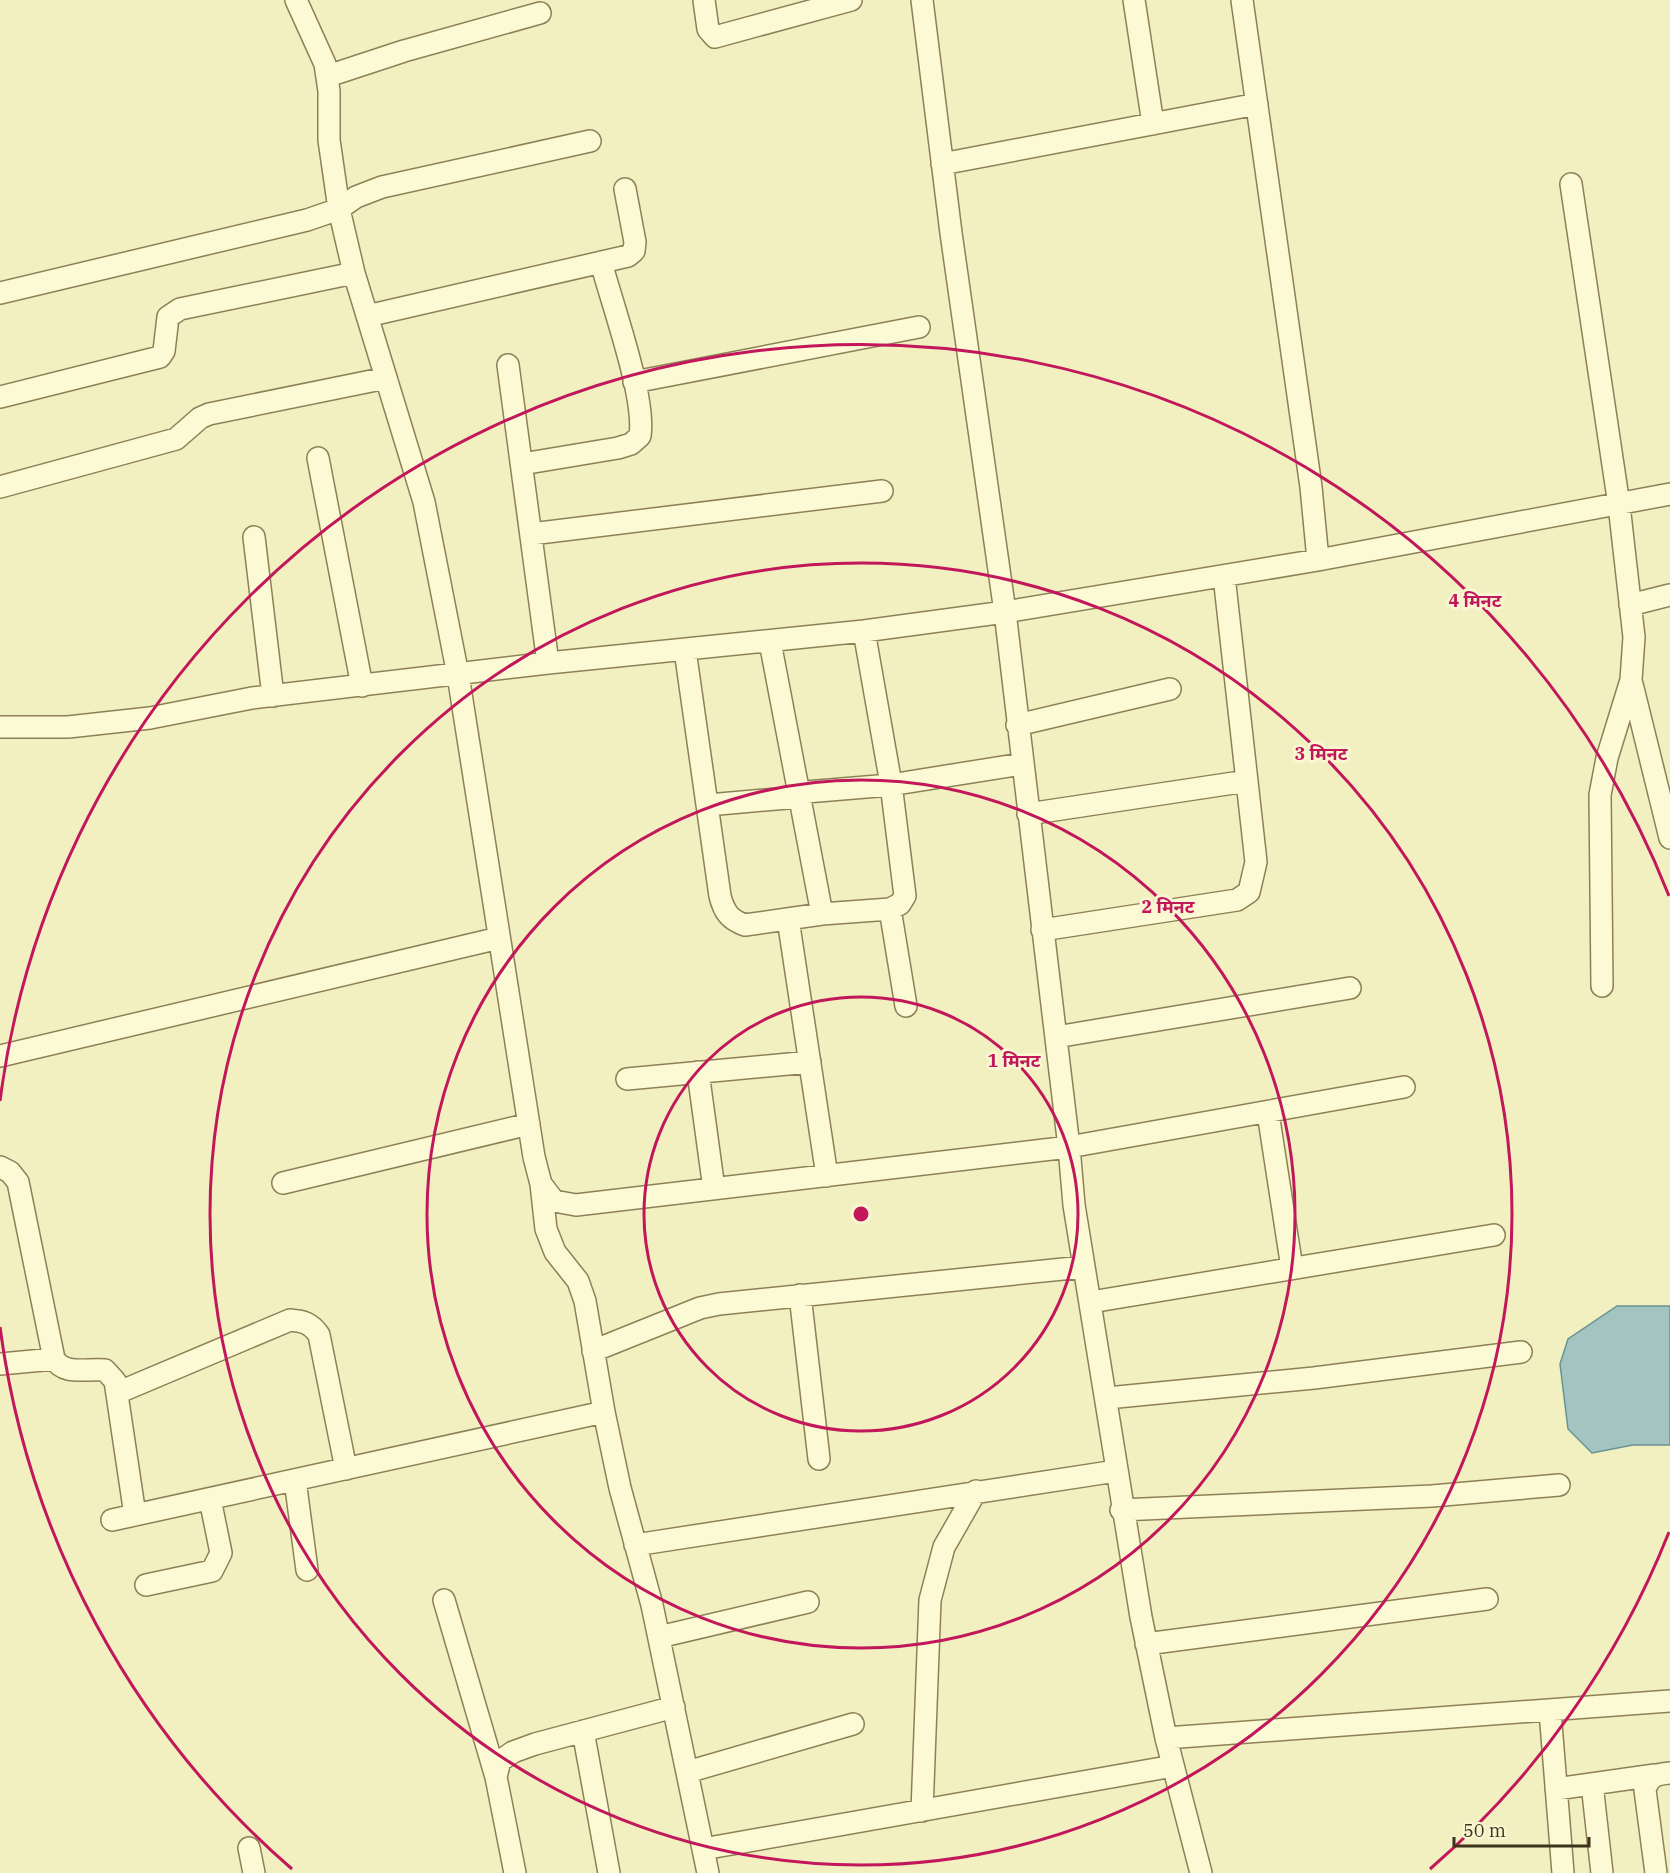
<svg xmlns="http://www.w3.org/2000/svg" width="1670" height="1873" font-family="'IBM Plex Serif','Noto Sans Devanagari',serif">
	<rect width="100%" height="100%" fill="#f2efc0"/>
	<!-- water -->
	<path fill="#a4c4c2" stroke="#699392" stroke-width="1.5" d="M1617,1306H1670V1445H1633L1592,1453L1568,1429L1560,1364L1568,1339Z"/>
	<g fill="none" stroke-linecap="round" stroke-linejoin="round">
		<!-- minor casing -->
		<g stroke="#8e8056" stroke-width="24">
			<path id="minor" d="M296,0L325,64L329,91V140L339,209L354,273L424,502L458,675L534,1157L541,1184L554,1201L576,1205L1069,1147L1404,1087
				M704,0L708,29L715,37L851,0
				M922,0L951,233L1005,612L1069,1147L1074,1205L1141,1617L1166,1738L1201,1873
				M1134,0L1153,124
				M1242,0L1311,487L1318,560
				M328,76L404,51L540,13
				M942,164L1257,104
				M1571,184L1619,505L1634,637L1631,680L1607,758L1600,795L1602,986
				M0,293L307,220L339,209L356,197L382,187L590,141
				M367,316L628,256L634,251L635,242L625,189
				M508,365L548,663
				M634,382L919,327
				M0,397L160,357L164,351L168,317L180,309L354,273
				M318,458L362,686
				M522,464L618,448L631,444L640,436C646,397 612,304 601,262
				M0,487L176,439L200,418L209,414L386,378
				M531,534L882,491
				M254,537L273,696
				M1630,605L1670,595
				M770,642L822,914
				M685,650L720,896C724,912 730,920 745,925L822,914L890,909L900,904L905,896L891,784L864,631
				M1632,684L1670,838
				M1017,725L1170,689
				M0,727H68L150,718L252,698L548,663L864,631L1005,612L1318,560L1670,494
				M708,805L799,797L806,792L890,785L1022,764
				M1028,814L1247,781
				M890,909L906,1006
				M788,919L827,1176
				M1042,930L1237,900L1249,892L1256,862L1224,576
				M1056,1037L1350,988
				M0,1056L499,938
				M698,1072L714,1189
				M627,1079L810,1062
				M1268,1113L1292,1268
				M0,1167L10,1172L18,1182L54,1359C65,1376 86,1368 105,1370L115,1381L135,1515
				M283,1183L529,1124
				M541,1184L546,1229L555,1252L578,1281L585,1301L604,1412L620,1488L652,1605L708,1873
				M800,1295L819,1459
				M1091,1302L1494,1235
				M593,1351L700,1308L719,1304L1083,1267
				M0,1364L54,1359
				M117,1393L290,1320C303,1321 311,1323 319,1335L346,1469
				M1107,1398L1314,1378L1521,1352
				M295,1480L307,1570
				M1121,1510L1432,1496L1559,1485
				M112,1520L604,1412
				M635,1545L1116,1471
				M146,1585L212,1571L221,1553L210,1499
				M444,1600L496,1777
				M659,1637L808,1602
				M1146,1644L1487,1599
				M1550,1711L1563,1873
				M583,1731L609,1873
				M1166,1738L1670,1701
				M687,1772L853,1724
				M1592,1784L1602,1873
				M1556,1789L1655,1775
				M922,1811L930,1600L944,1547L976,1491
				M249,1848L254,1873
				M703,1849L1173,1766
				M515,1873L496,1777L500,1761L513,1752L535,1744L674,1707
				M1656,1873L1645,1790C1649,1776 1657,1774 1670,1773"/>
		</g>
		<!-- minor -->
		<use href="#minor" stroke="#fcf9d5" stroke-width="21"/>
	</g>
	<!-- distance rings -->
	<g fill="none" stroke="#c2185b" stroke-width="3">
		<circle cx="861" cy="1214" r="217"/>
		<circle cx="861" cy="1214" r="434"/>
		<circle cx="861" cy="1214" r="651"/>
		<path d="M1669 1532A868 868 0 0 1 1430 1869M292 1869A868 868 0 0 1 0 1327M0 1101A868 868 0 0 1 1669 896"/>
	</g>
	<circle cx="861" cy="1214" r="9" fill="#c2185b" stroke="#f9f7d1" stroke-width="3"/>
	<g font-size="18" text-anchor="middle" font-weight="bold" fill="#c2185b" stroke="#f9f7d1" stroke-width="6" stroke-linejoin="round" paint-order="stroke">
		<text x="1475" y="607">4 मिनट</text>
		<text x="1321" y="760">3 मिनट</text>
		<text x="1168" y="913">2 मिनट</text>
		<text x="1014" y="1067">1 मिनट</text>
	</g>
	<!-- scale -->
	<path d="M1454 1837v9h135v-9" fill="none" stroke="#3c331c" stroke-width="3"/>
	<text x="1463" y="1837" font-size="18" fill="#3c331c" stroke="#f9f7d1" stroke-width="4.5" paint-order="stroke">50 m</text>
</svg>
